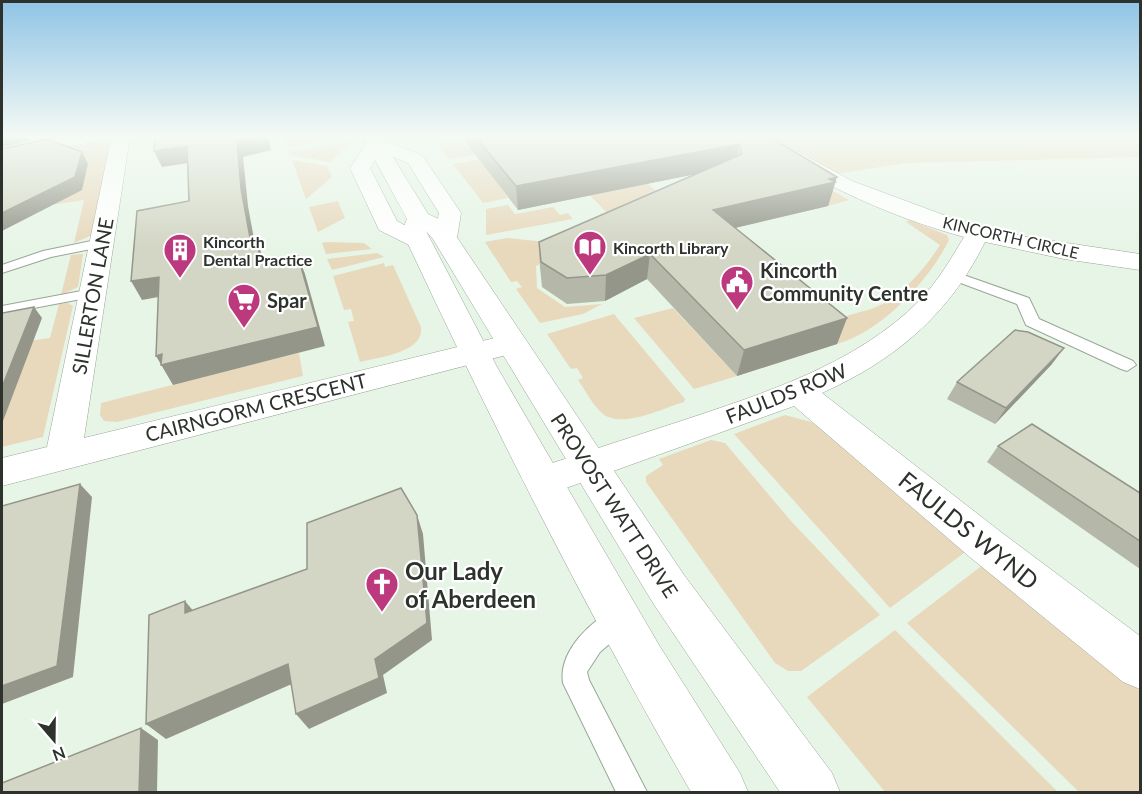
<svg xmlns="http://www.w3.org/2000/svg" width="1142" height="794" font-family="Lato,sans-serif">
	<rect width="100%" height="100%" fill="#e7f5e7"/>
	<!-- green -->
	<path fill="#e8d8bc" d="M284,136H347L348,137L290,147H287Z
		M769,136H1140V157L907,163L835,174Z
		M458,141L463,147L497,142L531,146L449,159L438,145Z
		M104,142V145L110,144L92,235L74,243L84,200L25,209L85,176L88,163L49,169L56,149Z
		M350,142L330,162L291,155L290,152Z
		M533,150L501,188L508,198L483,203L453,164Z
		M292,160L327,166L332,177L306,199Z
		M635,173L656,191L675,187L833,191L849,200L828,206L822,202L830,199L608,214L579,184Z
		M338,201L345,218L318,232L309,207Z
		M508,205L515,214L553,207L560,215L568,213L573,219L486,235V209Z
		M910,220L947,235L949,240C928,282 882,331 837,344L825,334C844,308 862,317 886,302C908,288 926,267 940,245L906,222Z
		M507,238L546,242L564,253L536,266L537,288L565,307L602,304L583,314L540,323L516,289L522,287L517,281L511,282L485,242Z
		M326,242L364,243L372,249L326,254L322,243Z
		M377,253L384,257L332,270L327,259Z
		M83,254L78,287L61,295L71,255Z
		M384,263L385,267L393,265L421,327C424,353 378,357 360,362L348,322L354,321L351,309L344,310L333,276Z
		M68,303L73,306L43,437L2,447V345L50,338L59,304Z
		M673,308L737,376L694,389L634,318Z
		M614,314L685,399L684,402C663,408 623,429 603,414C593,406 586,391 578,380L583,378L577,368L571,369L547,334Z
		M299,353L303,376L117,422L104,421L100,415L101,403Z
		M785,415L811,422L823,430L968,550L890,608L734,434Z
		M711,440L725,443L791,521L880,615L801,671H788L775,663L646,482V476L663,465L659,459Z
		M984,564L1140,691V792H1079L907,623Z
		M895,630L1058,792H885L807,697Z"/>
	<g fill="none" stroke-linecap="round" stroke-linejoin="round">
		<!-- service casing -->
		<g stroke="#99a698" stroke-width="2">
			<path id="service" d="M101,239L108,243L106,246L51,257L2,273V265L43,251Z
				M955,272L1029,298L1039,319L1133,361L1136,365L1127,371L1121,369L1026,325L1017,304L950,279L948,276Z
				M92,289L99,293L97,296L2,314V306Z
				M619,608L628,612L631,620L628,628L600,652L587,672L589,680L647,792H616L563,683C558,652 591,619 619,608Z"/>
		</g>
		<!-- minor casing -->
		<g stroke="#99a698" stroke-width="1">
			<path id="minor" d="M65,136H130L84,438L511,334L522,337L526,344L522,351L2,486V458L47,447L111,139L41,151L2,161V149Z
				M747,136H769L852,181L960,221L1027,237L1140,254V270L1064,259L985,242C949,315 895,360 822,393L1001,532L1140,636V689L1123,682L971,558L794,406L544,496L531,492L525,481L531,470C580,454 629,438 678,422C762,394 856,365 920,300C938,281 951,259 964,237C884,215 820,183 749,140Z
				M376,138L422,155L461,213L457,238L454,243L445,245L436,243L433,238L439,213L408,163L380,152L370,168L397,221L428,238L431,243L428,248L419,250L379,230L350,168L369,140Z"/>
		</g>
		<!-- tertiary casing -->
		<g stroke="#99a698" stroke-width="1">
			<path id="tertiary" d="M362,136H380L428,214L445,222L454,233L684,575L832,773L840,792H780L653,603L433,239L426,231L497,367L659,645L740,773L748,792H691C586,610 491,422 402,231L407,219Z"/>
		</g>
		<!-- service -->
		<use href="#service" fill="#fff" fill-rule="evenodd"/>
		<!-- minor -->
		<use href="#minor" fill="#fff" fill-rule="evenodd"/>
		<!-- tertiary -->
		<use href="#tertiary" fill="#fff" fill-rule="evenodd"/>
	</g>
	<!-- wall -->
	<path fill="#b5b8a9" d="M461,136H768L837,177L830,200L828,206L735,228L847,318L837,344L737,376L647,279L605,301L567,304L542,287L540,267L539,242L696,174L518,210Z
		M1052,364L995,424L947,399L957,382Z
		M998,446L1140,493V569L987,462Z"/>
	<!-- shaded-wall -->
	<path fill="#949689" d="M2,136H26L30,141L2,147Z
		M258,136H268L271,150L243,157L248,206L258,261L251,243L241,189L237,141Z
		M739,144L735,166L518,210L516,186Z
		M187,146L194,162L162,167L154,151Z
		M82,152L88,164L82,190L2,231V213Z
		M837,177L828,206L709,234L713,210Z
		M257,242L264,260L269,282L261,263Z
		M650,254L647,279L605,301L606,275Z
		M298,256L305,274L325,346L173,385L156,356Z
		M159,277L169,295L142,300L131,281Z
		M34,307L42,318L3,421L2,422V387Z
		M847,318L837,344L737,376L744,350Z
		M1064,348L1052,364L995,424L1006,408Z
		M80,484L92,497L73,677L2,704V686Z
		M417,515L423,534L432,640L383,675L387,693L309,729L296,714Z
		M185,601L200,619L185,613Z
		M288,664L301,680L166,739L146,724Z
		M141,728L158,740L157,792H139Z"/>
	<!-- building -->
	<path fill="#d3d6c4" stroke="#949689" stroke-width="1.5" d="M155,136H258L237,141L241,189L251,243L257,242L261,263L298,256L318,327L161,365L162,354L156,356L159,277L131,281L137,211L189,201L187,146L154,151Z
		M475,136H768L837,177L829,179L835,182L713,210L847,318L744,350L650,254L606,275L567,278L541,262L539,242L742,154L739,144L516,186Z
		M48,139L82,152L75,177L2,213V149Z
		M34,307L2,387V313Z
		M1015,330L1028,332L1064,348L1006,408L957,382Z
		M1032,424L1140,493V541L998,446Z
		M80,484L57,666L2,686V506Z
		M401,488L417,515L427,623L375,659L379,678L296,714L288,664L146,724L149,615L185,601V613L307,569V523Z
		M141,728L139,792H2V783Z"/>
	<!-- sky -->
	<linearGradient id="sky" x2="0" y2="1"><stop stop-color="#8fc4e6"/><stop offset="0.55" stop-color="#f4faf4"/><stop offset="1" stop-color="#f4faf4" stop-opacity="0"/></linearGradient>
	<rect width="1142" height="247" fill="url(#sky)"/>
	<!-- icons -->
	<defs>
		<g id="library-pin" transform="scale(1.725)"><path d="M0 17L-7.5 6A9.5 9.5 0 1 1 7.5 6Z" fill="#bd397e" stroke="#fff"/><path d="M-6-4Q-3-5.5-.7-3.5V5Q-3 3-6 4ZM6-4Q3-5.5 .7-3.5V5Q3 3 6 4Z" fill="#fff"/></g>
		<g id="building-pin" transform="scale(1.725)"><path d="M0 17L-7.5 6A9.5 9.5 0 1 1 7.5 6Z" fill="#bd397e" stroke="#fff"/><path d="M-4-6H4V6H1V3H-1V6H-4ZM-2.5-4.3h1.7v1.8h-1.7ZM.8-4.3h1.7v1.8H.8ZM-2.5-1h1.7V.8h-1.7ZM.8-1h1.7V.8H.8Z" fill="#fff"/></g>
		<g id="civic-pin" transform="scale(1.725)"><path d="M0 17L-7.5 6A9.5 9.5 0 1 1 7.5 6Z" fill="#bd397e" stroke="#fff"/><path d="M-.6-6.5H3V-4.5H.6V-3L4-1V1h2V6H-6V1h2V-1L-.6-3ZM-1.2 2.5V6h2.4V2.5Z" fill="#fff"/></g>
		<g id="supermarket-pin" transform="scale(1.725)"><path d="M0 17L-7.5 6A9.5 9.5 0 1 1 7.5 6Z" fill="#bd397e" stroke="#fff"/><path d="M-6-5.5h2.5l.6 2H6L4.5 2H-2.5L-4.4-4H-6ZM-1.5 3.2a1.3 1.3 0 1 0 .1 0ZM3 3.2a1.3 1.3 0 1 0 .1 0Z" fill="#fff"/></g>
		<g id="church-pin" transform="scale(1.725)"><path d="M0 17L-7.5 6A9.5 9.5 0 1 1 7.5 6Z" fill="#bd397e" stroke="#fff"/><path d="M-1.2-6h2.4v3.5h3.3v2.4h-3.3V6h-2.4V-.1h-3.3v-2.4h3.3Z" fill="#fff"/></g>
	</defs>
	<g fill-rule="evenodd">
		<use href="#library-pin" x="590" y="247"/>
		<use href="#building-pin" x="180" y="250"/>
		<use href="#civic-pin" x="737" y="282"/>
		<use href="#supermarket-pin" x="244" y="300"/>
		<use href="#church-pin" x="382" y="584"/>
	</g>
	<g text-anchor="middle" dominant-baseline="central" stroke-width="4.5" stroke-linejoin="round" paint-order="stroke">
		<!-- far-street labels -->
		<g font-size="16" fill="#2d322d" stroke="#fff">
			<text transform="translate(1011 237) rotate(13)">KINCORTH CIRCLE</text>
		</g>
		<!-- far-poi labels -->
		<g font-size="16" font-weight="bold" fill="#2d322d" stroke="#fff" text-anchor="start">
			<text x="203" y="241">Kincorth<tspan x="203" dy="18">Dental Practice</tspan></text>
			<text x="613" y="247">Kincorth Library</text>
		</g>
		<!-- poi labels -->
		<g font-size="20" font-weight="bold" fill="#2d322d" stroke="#fff" text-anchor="start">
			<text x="760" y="270">Kincorth<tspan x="760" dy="23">Community Centre</tspan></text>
			<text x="267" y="300">Spar</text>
		</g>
		<!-- street labels -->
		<g font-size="20" fill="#2d322d" stroke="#fff">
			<text transform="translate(92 296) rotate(-80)">SILLERTON LANE</text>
			<text transform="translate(786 393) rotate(-22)">FAULDS ROW</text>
			<text transform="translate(256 407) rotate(-14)">CAIRNGORM CRESCENT</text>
			<text transform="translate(615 505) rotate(57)">PROVOST WATT DRIVE</text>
		</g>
		<!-- near-street labels -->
		<g font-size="24" fill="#2d322d" stroke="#fff">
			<text transform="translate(969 530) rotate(39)">FAULDS WYND</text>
		</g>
		<!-- near-poi labels -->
		<g font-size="24" font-weight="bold" fill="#2d322d" stroke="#fff" text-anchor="start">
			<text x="405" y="570">Our Lady<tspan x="405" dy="28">of Aberdeen</tspan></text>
		</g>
	</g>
	<!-- border -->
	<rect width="1142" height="794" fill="none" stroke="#2d322d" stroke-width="6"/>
	<!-- north arrow -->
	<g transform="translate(54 740) rotate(160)" stroke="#ffffff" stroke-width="4.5" paint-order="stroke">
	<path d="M0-4.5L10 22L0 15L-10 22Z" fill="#2d322d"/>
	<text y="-9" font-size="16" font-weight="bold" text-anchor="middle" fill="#2d322d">N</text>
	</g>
</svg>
